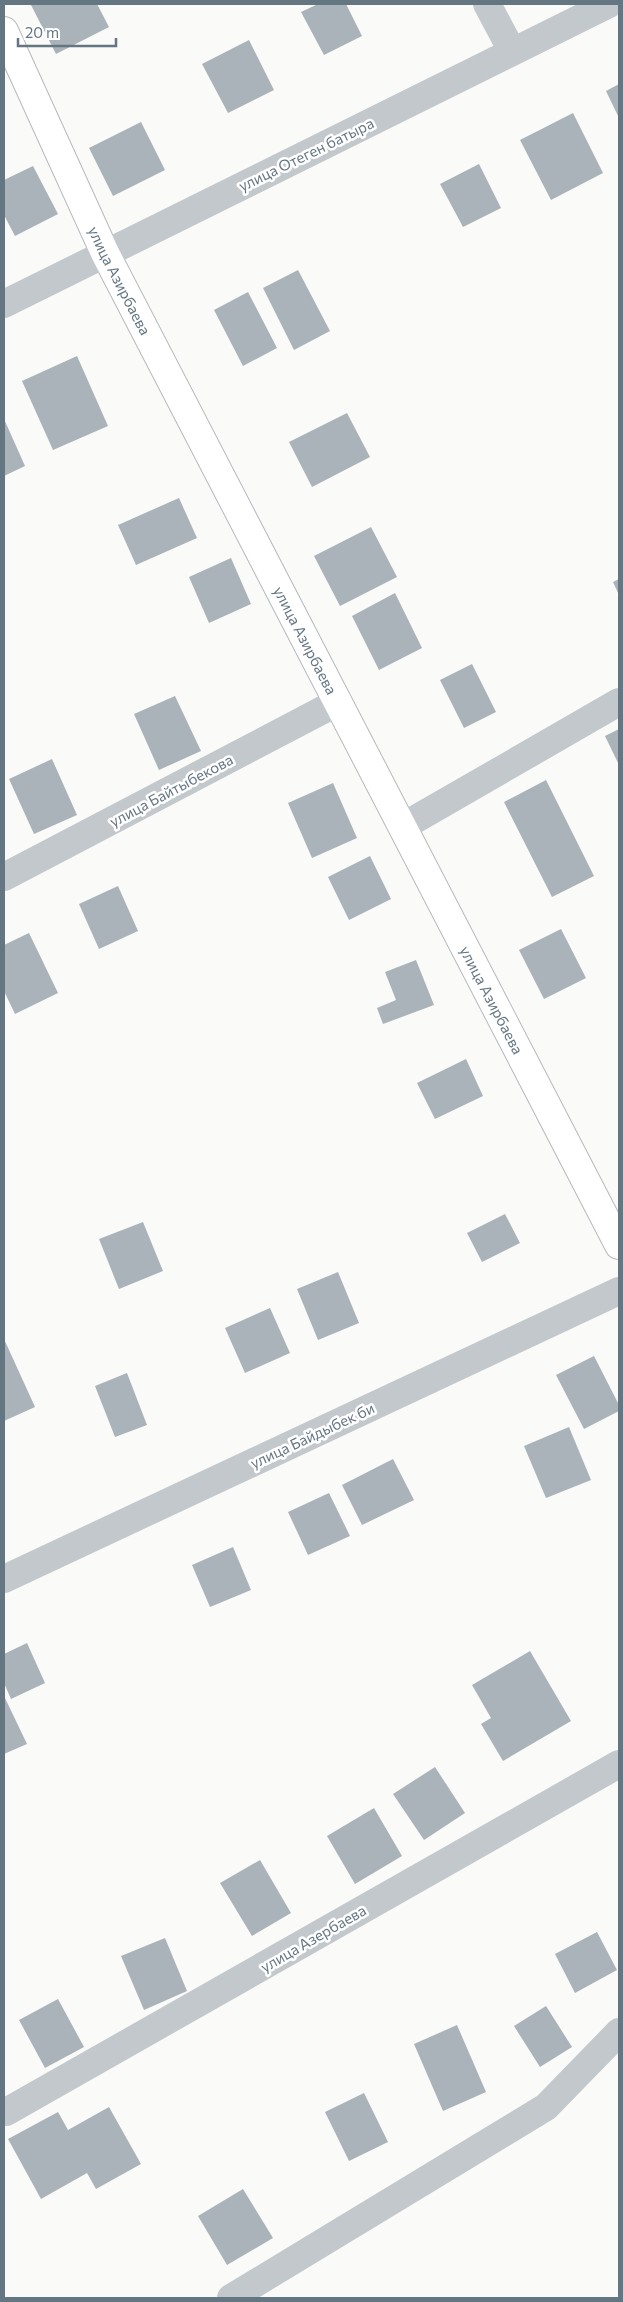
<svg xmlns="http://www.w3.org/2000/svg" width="623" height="2302" font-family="Commissioner,sans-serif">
	<rect width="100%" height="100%" fill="#fafaf8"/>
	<!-- building -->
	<path fill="#aab3b9" d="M33,4H97L109,27L56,54L31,5Z
		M318,4H346L362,36L324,55L301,12Z
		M249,40L274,90L228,113L202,64Z
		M619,84V118L606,91Z
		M573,113L603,173L551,200L520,140Z
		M141,122L165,170L113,196L89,148Z
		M479,164L501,208L463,227L440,184Z
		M33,166L58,214L15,236L4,215V180Z
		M298,270L330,331L294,350L263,288Z
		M248,292L277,348L243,366L214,310Z
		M77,356L108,426L53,450L22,381Z
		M347,413L370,457L312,487L289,442Z
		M4,419L25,466L4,476Z
		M179,498L197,538L136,565L118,525Z
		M371,527L397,577L340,606L314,556Z
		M231,558L251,604L209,623L189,577Z
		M619,579V595L613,582Z
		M395,593L422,648L379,670L352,616Z
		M472,664L496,712L464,728L440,680Z
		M175,696L201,751L159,770L134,714Z
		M619,729V765L605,736Z
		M52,759L77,815L34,834L9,779Z
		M546,780L594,876L552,897L504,802Z
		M333,783L357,838L312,858L288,803Z
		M370,856L391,899L349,920L328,877Z
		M118,886L138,931L99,949L79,904Z
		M561,929L586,978L544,999L519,950Z
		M29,933L58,993L15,1014L4,991V945Z
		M416,960L434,1005L383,1024L377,1008L396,1000L385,972Z
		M466,1059L483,1096L435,1119L417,1083Z
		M505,1214L520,1243L482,1262L467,1233Z
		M143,1222L163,1271L119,1289L99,1239Z
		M338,1272L359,1323L318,1340L297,1289Z
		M270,1308L290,1353L245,1373L225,1328Z
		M4,1339L35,1407L4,1421Z
		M594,1356L619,1405V1411L584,1429L556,1375Z
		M127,1373L147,1425L115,1437L95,1386Z
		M569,1427L591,1480L546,1498L524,1446Z
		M393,1459L414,1500L362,1525L342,1485Z
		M329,1493L350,1536L308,1555L288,1512Z
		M233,1547L251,1590L210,1607L192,1565Z
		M27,1643L45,1683L11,1699L4,1683V1654Z
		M530,1651L571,1721L503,1761L481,1724L491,1718L472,1685Z
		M5,1698L27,1744L4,1754V1699Z
		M435,1767L465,1813L424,1840L393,1794Z
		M374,1808L402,1856L355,1884L327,1836Z
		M260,1860L291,1913L252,1936L220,1883Z
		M597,1932L617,1970L575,1993L555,1954Z
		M165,1938L187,1991L144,2010L121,1956Z
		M58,1999L84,2047L45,2068L19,2020Z
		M546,2006L572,2047L540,2067L514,2026Z
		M457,2025L486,2092L443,2111L414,2044Z
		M364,2093L388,2142L349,2161L325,2112Z
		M109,2107L141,2164L96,2189L87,2173L41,2199L8,2139L58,2112L68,2130Z
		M243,2189L273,2238L227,2265L198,2216Z"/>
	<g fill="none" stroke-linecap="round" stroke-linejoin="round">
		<!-- primary casing -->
		<g stroke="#b5babe" stroke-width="30">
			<g id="primary">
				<path id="s1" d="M4,31L105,253L619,1245"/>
			</g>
		</g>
		<!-- minor -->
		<path stroke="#c3c8cc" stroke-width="28" d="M487,4L512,51
			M4,304L609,4
			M402,827L619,702
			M4,877L338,702
			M4,1579L619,1291
			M6,2112L619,1764
			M231,2298L546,2107L619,2032"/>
		<!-- primary -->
		<use href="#primary" stroke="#fff" stroke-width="28"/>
	</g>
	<g text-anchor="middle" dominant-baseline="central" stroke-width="5" stroke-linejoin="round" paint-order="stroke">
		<!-- street labels -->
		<g font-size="15" fill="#657683" stroke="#fff">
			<text transform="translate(306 154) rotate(-26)">улица Отеген батыра</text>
			<text stroke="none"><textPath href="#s1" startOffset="275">улица Азирбаева</textPath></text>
			<text stroke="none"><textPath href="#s1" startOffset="680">улица Азирбаева</textPath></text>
			<text transform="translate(171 790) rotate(-28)">улица Байтыбекова</text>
			<text stroke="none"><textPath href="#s1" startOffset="1085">улица Азирбаева</textPath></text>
			<text transform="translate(312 1435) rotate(-25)">улица Байдыбек би</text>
			<text transform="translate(313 1938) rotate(-30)">улица Азербаева</text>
		</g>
	</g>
	<!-- border -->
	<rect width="623" height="2302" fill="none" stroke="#657683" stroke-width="10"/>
	<!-- scale -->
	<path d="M18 38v8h98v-8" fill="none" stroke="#657683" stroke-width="2.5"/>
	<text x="25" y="38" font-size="15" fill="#657683" stroke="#ffffff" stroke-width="4" paint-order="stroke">20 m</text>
</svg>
